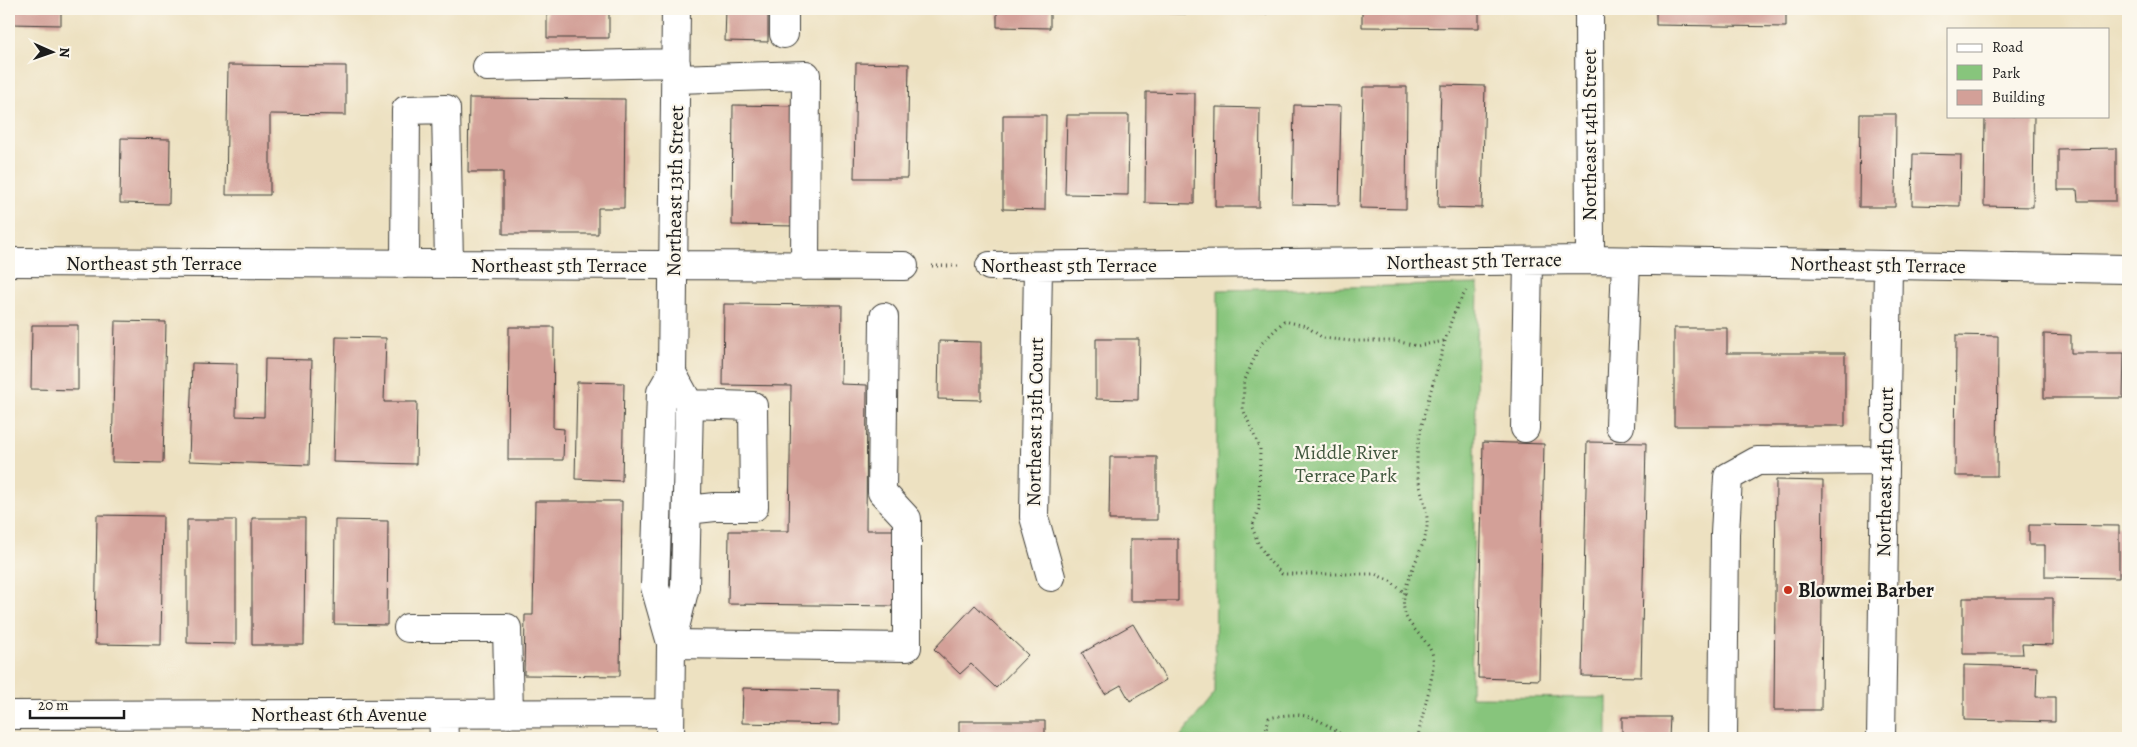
<svg xmlns="http://www.w3.org/2000/svg" width="2137" height="747" font-family="Alegreya,serif">
	<rect width="100%" height="100%" fill="#fbf7ec"/>
	<filter id="ink" filterUnits="userSpaceOnUse"><feTurbulence type="fractalNoise" baseFrequency=".02" numOctaves="2"/><feDisplacementMap in="SourceGraphic" scale="10" xChannelSelector="R" yChannelSelector="G"/><feConvolveMatrix kernelMatrix="1 2 1 2 8 2 1 2 1" color-interpolation-filters="sRGB"/></filter>
	<filter id="wash" filterUnits="userSpaceOnUse"><feTurbulence type="fractalNoise" baseFrequency=".0096" numOctaves="4" result="noise"/><feDisplacementMap in="SourceGraphic" scale="20" xChannelSelector="R" yChannelSelector="G"/><feGaussianBlur stdDeviation="1.12" result="paint"/><feColorMatrix in="noise" values="0 0 0 0 0 0 0 0 0 0 0 0 0 0 0 0 0 1.4 0 .05"/><feComposite in="paint" operator="in"/></filter>
	<g filter="url(#wash)">
		<rect width="100%" height="100%" fill="#ede1c1"/>
		<!-- green -->
		<path fill="#87c57c" stroke="#52704c" d="M1478,284L1471,697L1607,698V738H1179L1215,693L1218,290Z"/>
		<g id="blocks">
			<!-- building -->
			<path fill="#d3a098" d="M10,9H61V25L10,24Z
				M547,9H609V38H547Z
				M726,9H768V42L725,41Z
				M997,9H1050V28L997,27Z
				M1141,9H1194V14L1141,13Z
				M1214,9H1267V14L1213,12Z
				M1362,9H1479V28L1362,27Z
				M1656,9H1786V27L1656,25Z
				M856,63L909,64L907,178H854Z
				M228,65L346,66V115L270,114V195H226Z
				M1441,85L1485,86L1482,208L1438,207Z
				M1363,87H1407L1406,209L1360,208Z
				M1146,92L1195,93L1194,204L1145,203Z
				M469,98L625,99L624,208H598V234H503V172H468Z
				M733,105L798,106L797,226L732,225Z
				M1294,105L1341,106L1339,205L1292,204Z
				M1216,107L1260,108L1259,207H1215Z
				M1860,114H1896L1895,207H1859Z
				M1003,115H1046L1045,210L1003,209Z
				M1067,115H1129L1128,195L1065,194Z
				M1985,116H2034L2033,207L1984,206Z
				M121,138L170,139L169,204L120,203Z
				M2116,148V201H2078L2077,190H2058V149Z
				M1913,154L1961,155L1960,206L1912,205Z
				M724,304L842,305L841,384L867,385L866,530H899L898,606L728,604L729,531H789L791,386L723,385Z
				M115,321L166,322L163,463L112,462Z
				M32,325H78V390L31,389Z
				M509,327H554L553,428L564,429L563,460H508Z
				M1674,328H1727V353H1845V426H1674Z
				M2044,334L2071,335V353H2124L2123,398H2044Z
				M1956,335L1998,336L1997,476H1955Z
				M336,337L386,338L384,402H417L416,464L333,462Z
				M1096,339H1139L1138,400L1096,399Z
				M939,341L981,342V400L938,399Z
				M265,359L312,360L309,465L189,461L192,363L237,364L236,416L264,417Z
				M577,382L624,383L622,481L575,479Z
				M1483,442L1544,444L1539,680L1478,678Z
				M1587,442L1646,443L1641,677L1582,676Z
				M1110,457H1157V520H1109Z
				M1776,480L1823,481L1821,710H1774Z
				M535,501H622L620,676L524,675L525,615H533Z
				M97,515L163,516L161,645L95,644Z
				M252,518H305L304,645H252Z
				M187,520H236V644L187,643Z
				M335,520L388,521L387,625L334,624Z
				M2029,525L2119,526V578L2045,577V545H2029Z
				M1130,539H1178V601H1130Z
				M1963,598H2053V645L2022,644L2023,654H1963Z
				M975,605L1028,655L996,688L971,664L960,674L934,649Z
				M1133,624L1166,680L1130,701L1121,685L1105,694L1082,653Z
				M1964,665L2037,667L2036,697H2055V722L1964,720Z
				M743,688L839,690V725L742,723Z
				M1622,717H1670L1669,738H1622Z
				M959,721H1045V738H959Z
				M1775,736L1816,737V738H1775Z"/>
		</g>
	</g>
	<g filter="url(#ink)">
		<use href="#blocks" fill-opacity="0" stroke="#3b3a35" stroke-width="1"/>
		<g fill="none" stroke-linecap="round" stroke-linejoin="round">
			<!-- minor casing -->
			<g stroke="#3b3a35" stroke-width="30">
				<path id="minor" d="M784,9V34
					M1589,9L1590,260
					M487,67L676,63
					M677,79L806,75L805,266
					M9,262L904,266
					M405,264L406,110L446,109L449,264
					M990,266L1590,260L2128,269
					M1038,266L1034,517L1051,577
					M1620,426L1626,261
					M1525,428L1528,261
					M687,510L715,507H754L753,406L689,404
					M408,628H507L509,714
					M671,643L655,587L661,392L672,373
					M671,644L907,647V519L882,492L884,317
					M443,714L444,738
					M9,715L670,713
					M670,738L671,644L685,587L689,404L672,373L676,9
					M1723,738L1725,534L1728,477L1757,461L1885,460
					M1881,738L1888,266"/>
			</g>
			<!-- path -->
			<path stroke="#3b3a35" stroke-width="3" stroke-dasharray="1 4" stroke-linecap="butt" d="M932,266H961
				M1406,594L1390,581L1375,574H1282L1269,561L1258,543L1252,527L1259,509L1260,449L1243,409L1244,382L1260,345L1284,321L1306,326L1323,338L1351,341H1396L1417,346L1444,341
				M1264,738L1269,718C1305,710 1317,717 1346,738
				M1418,738C1420,719 1438,668 1432,653C1425,636 1406,626 1404,609C1400,587 1422,553 1426,533C1431,510 1418,490 1417,469C1416,439 1426,408 1434,380C1444,349 1448,318 1466,291"/>
			<!-- minor -->
			<use href="#minor" stroke="#fff" stroke-width="28"/>
		</g>
	</g>
	<!-- markers -->
	<circle fill="#c8321e" stroke="#fbf7ec" stroke-width="2" cx="1788" cy="590" r="5"/>
	<g text-anchor="middle" dominant-baseline="central" stroke-width="4.5" stroke-linejoin="round" paint-order="stroke">
		<!-- street labels -->
		<g font-size="20" fill="#1c1c1c" stroke="#fbf7ec">
			<text transform="translate(1589 135) rotate(-90)">Northeast 14th Street</text>
			<text transform="translate(675 191) rotate(-89)">Northeast 13th Street</text>
			<text transform="translate(1474 261) rotate(-1)">Northeast 5th Terrace</text>
			<text x="154" y="263">Northeast 5th Terrace</text>
			<text x="559" y="265">Northeast 5th Terrace</text>
			<text x="1069" y="265">Northeast 5th Terrace</text>
			<text transform="translate(1878 265) rotate(1)">Northeast 5th Terrace</text>
			<text transform="translate(1035 422) rotate(-89)">Northeast 13th Court</text>
			<text transform="translate(1885 472) rotate(-89)">Northeast 14th Court</text>
			<text x="339" y="714">Northeast 6th Avenue</text>
		</g>
		<!-- park labels -->
		<g font-size="20" fill="#41573e" stroke="#fbf7ec">
			<text x="1346" y="452">Middle River<tspan x="1346" dy="23">Terrace Park</tspan></text>
		</g>
		<!-- poi labels -->
		<g font-size="20" font-weight="bold" fill="#1c1c1c" stroke="#fbf7ec" text-anchor="start">
			<text x="1798" y="590">Blowmei Barber</text>
		</g>
	</g>
	<!-- margin -->
	<rect width="2137" height="747" fill="none" stroke="#fbf7ec" stroke-width="30"/>
	<!-- legend -->
	<rect x="1947" y="28" width="162" height="90" fill="#fbf7ec" stroke="#a29f99"/>
	<rect x="1957" y="44" width="25" height="8" fill="#ffffff" stroke="#a29f99"/>
	<text x="1992" y="52" font-size="15" fill="#1c1c1c">Road</text>
	<rect x="1957" y="65" width="25" height="15" fill="#87c57c" stroke="#a29f99"/>
	<text x="1992" y="78" font-size="15" fill="#1c1c1c">Park</text>
	<rect x="1957" y="90" width="25" height="15" fill="#d3a098" stroke="#a29f99"/>
	<text x="1992" y="102" font-size="15" fill="#1c1c1c">Building</text>
	<!-- north arrow -->
	<g transform="translate(52 52) rotate(92)" stroke="#fbf7ec" stroke-width="4" paint-order="stroke">
	<path d="M0-4L9 19L0 12L-9 19Z" fill="#1c1c1c"/>
	<text y="-8" font-size="14" font-weight="bold" text-anchor="middle" fill="#1c1c1c">N</text>
	</g>
	<!-- scale -->
	<path d="M30 710v8h94v-8" fill="none" stroke="#1c1c1c" stroke-width="2.5"/>
	<text x="38" y="710" font-size="15" fill="#1c1c1c" stroke="#fbf7ec" stroke-width="4" paint-order="stroke">20 m</text>
</svg>
